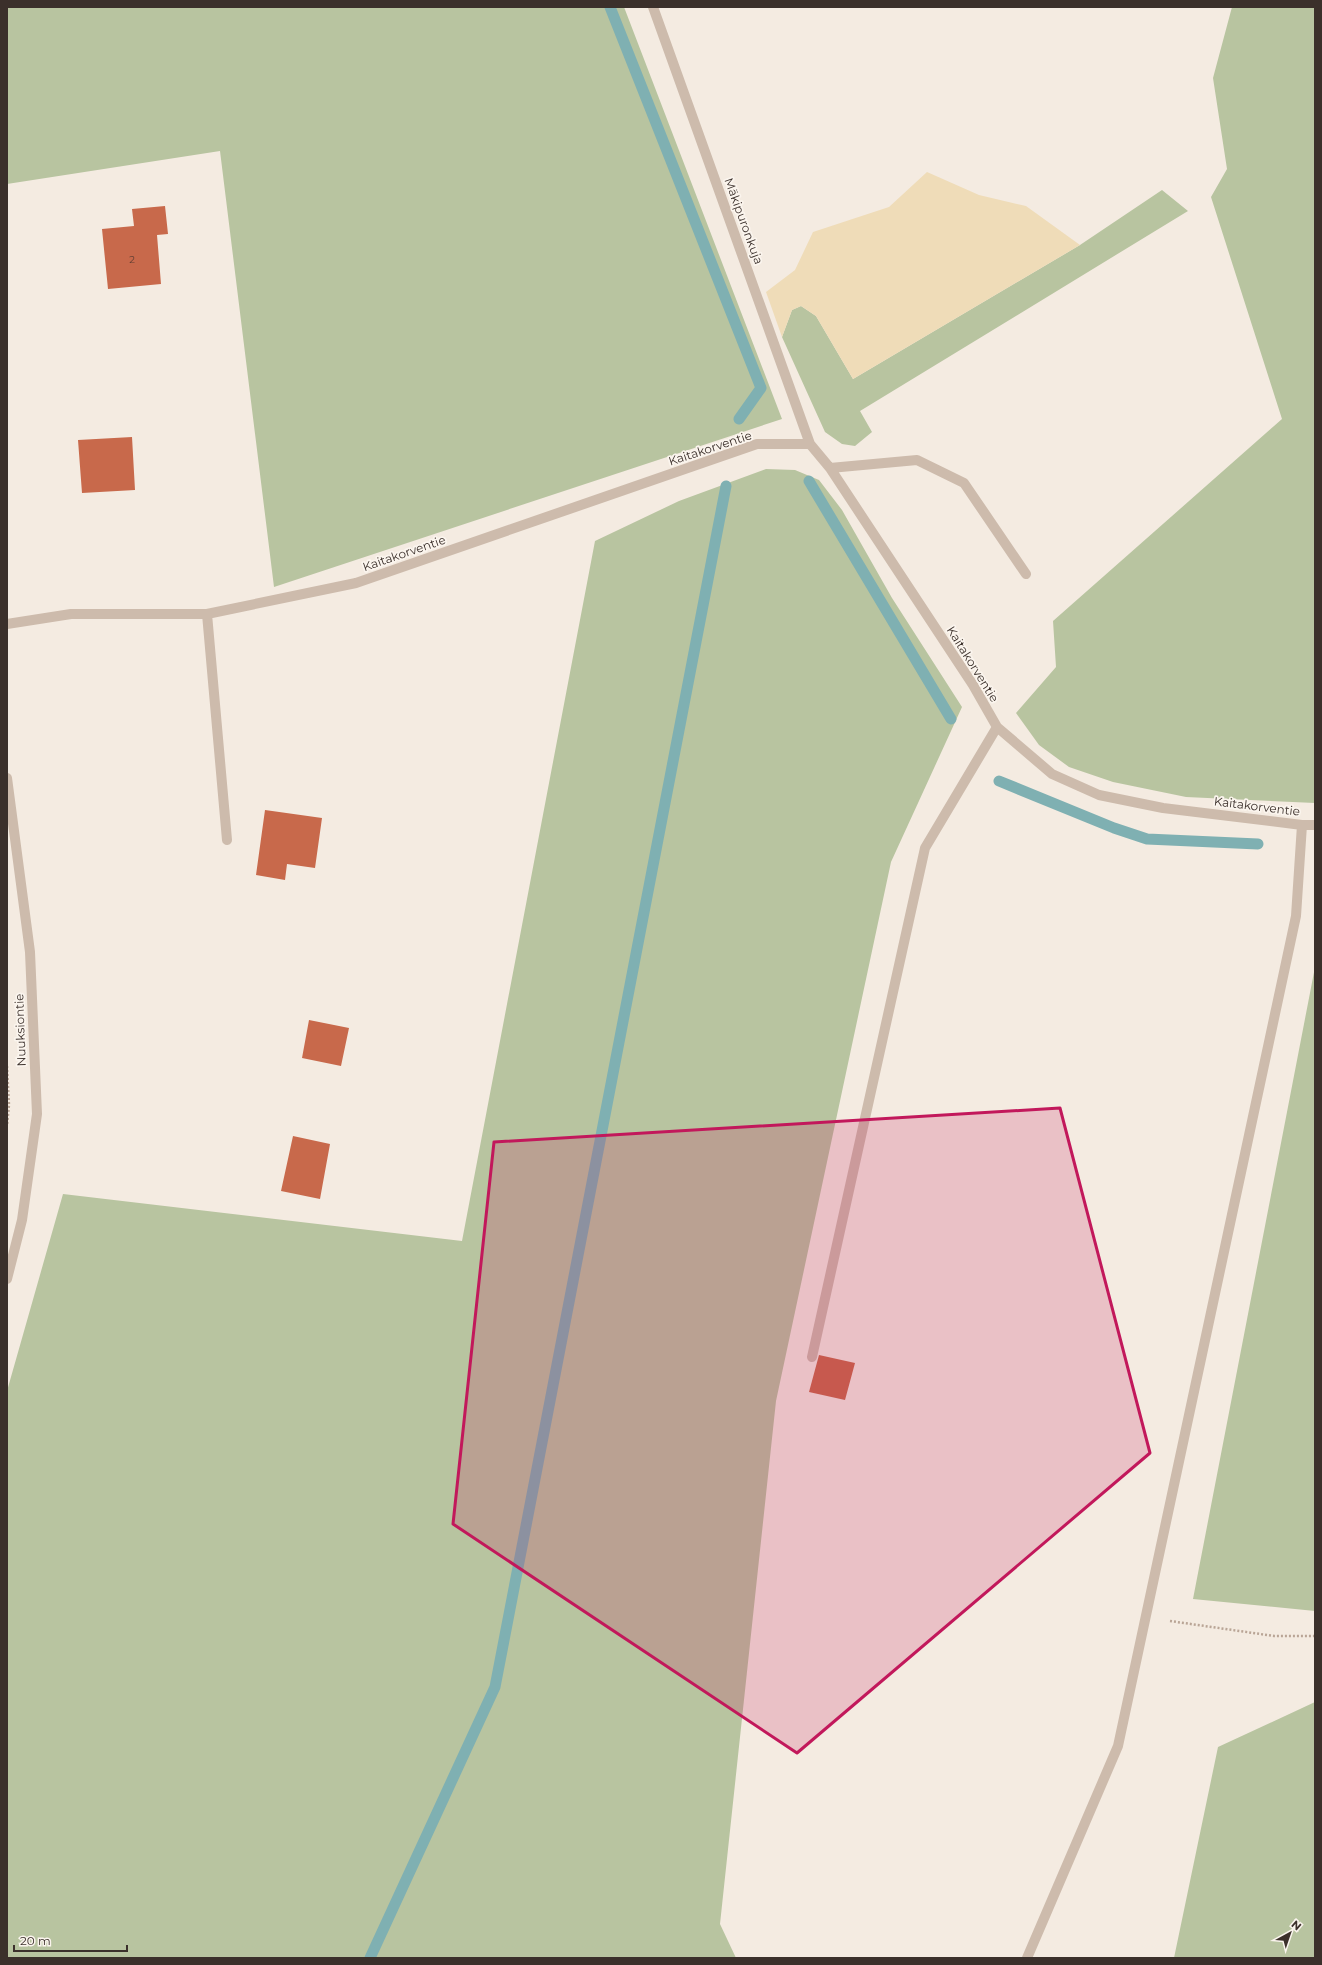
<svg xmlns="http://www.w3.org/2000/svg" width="1322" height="1965" font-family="Montserrat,sans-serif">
	<rect width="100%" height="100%" fill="#f4ebe1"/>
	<!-- green -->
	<path fill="#b8c4a0" d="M7,7H624L782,419L274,587L220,151L7,184Z
		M1232,7H1315V803L1186,797L1113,782L1069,767L1039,745L1016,713L1056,667L1053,621L1282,419L1211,197L1227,169L1213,78Z
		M1162,190L1188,211L860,411L872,432L855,446L842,444L825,432L782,337L792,310L801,306L816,316L853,379L1080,245Z
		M766,469L795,470L819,480L842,510L892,598L962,707L891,862L776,1401L720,1924L736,1958H7V1391L63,1194L462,1241L595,541L679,501Z
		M1315,967V1611L1193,1599Z
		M1315,1702V1958H1174L1218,1747Z"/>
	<!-- sand -->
	<path fill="#efdcb8" d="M927,172L979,195L1026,206L1080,245L853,379L816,316L801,306L792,310L782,337L766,292L795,270L813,232L889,207Z"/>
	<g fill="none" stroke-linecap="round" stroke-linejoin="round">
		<!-- stream -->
		<path stroke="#7fb0b2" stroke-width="11" d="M610,7L761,388L739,419
			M809,481L951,719
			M999,781L1114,828L1147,839L1258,844
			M370,1958L495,1687L726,486"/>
	</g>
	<!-- building -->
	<path fill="#c8694b" d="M165,206L168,234L157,235L161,284L108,289L102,229L134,226L132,209Z
		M132,437L135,490L82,493L78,440Z
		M265,810L322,818L315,868L287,864L285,880L256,875Z
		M309,1020L349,1028L341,1066L302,1058Z
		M293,1136L330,1144L320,1199L281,1191Z
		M819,1355L855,1363L845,1400L809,1392Z"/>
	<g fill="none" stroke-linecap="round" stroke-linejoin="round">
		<!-- path -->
		<path stroke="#b9a596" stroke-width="2.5" stroke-dasharray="2 2" stroke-linecap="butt" d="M7,1066L9,1105L7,1126
			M1170,1621L1274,1636H1315"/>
		<!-- minor -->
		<path stroke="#cdbbac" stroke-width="10" d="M653,7L810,444
			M830,468L917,460L964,483L1026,574
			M207,614L227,840
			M7,624L71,614H207L356,583L757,444H810L830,468L973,685L997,727L1052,774L1099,795L1163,808L1302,825H1315
			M7,778L30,952L37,1114L22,1220L7,1279
			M812,1357L925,848L997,727
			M1027,1958L1118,1746L1296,916L1302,825"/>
	</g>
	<!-- marked area -->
	<path fill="#c2185b" fill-opacity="0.2" stroke="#c2185b" stroke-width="3" stroke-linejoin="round" d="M1060,1108L1150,1453L797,1753L453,1524L494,1142Z"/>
	<g text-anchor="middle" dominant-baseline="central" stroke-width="3.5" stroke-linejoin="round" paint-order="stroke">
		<!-- number labels -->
		<g font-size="10" fill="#5e3e33">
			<text x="132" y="259">2</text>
		</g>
		<!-- street labels -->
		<g font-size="12" fill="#3b302b" stroke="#fbf5ee">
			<text transform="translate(744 221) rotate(70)">Mäkipuronkuja</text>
			<text transform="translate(710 448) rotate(-18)">Kaitakorventie</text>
			<text transform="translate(404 553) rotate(-19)">Kaitakorventie</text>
			<text transform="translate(973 664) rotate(58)">Kaitakorventie</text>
			<text transform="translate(1257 806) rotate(7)">Kaitakorventie</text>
			<text transform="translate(20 1030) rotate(-92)">Nuuksiontie</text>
		</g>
	</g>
	<!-- border -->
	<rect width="1322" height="1965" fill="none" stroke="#3b302b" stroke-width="16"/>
	<!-- north arrow -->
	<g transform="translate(1290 1933) rotate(40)" stroke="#fbf5ee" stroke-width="3" paint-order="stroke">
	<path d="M0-3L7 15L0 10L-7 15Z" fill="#3b302b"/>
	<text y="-6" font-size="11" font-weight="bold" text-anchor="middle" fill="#3b302b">N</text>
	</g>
	<!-- scale -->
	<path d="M14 1945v6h113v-6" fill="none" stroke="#3b302b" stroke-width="2"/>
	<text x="20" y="1945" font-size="12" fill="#3b302b" stroke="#fbf5ee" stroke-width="3" paint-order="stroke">20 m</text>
</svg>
